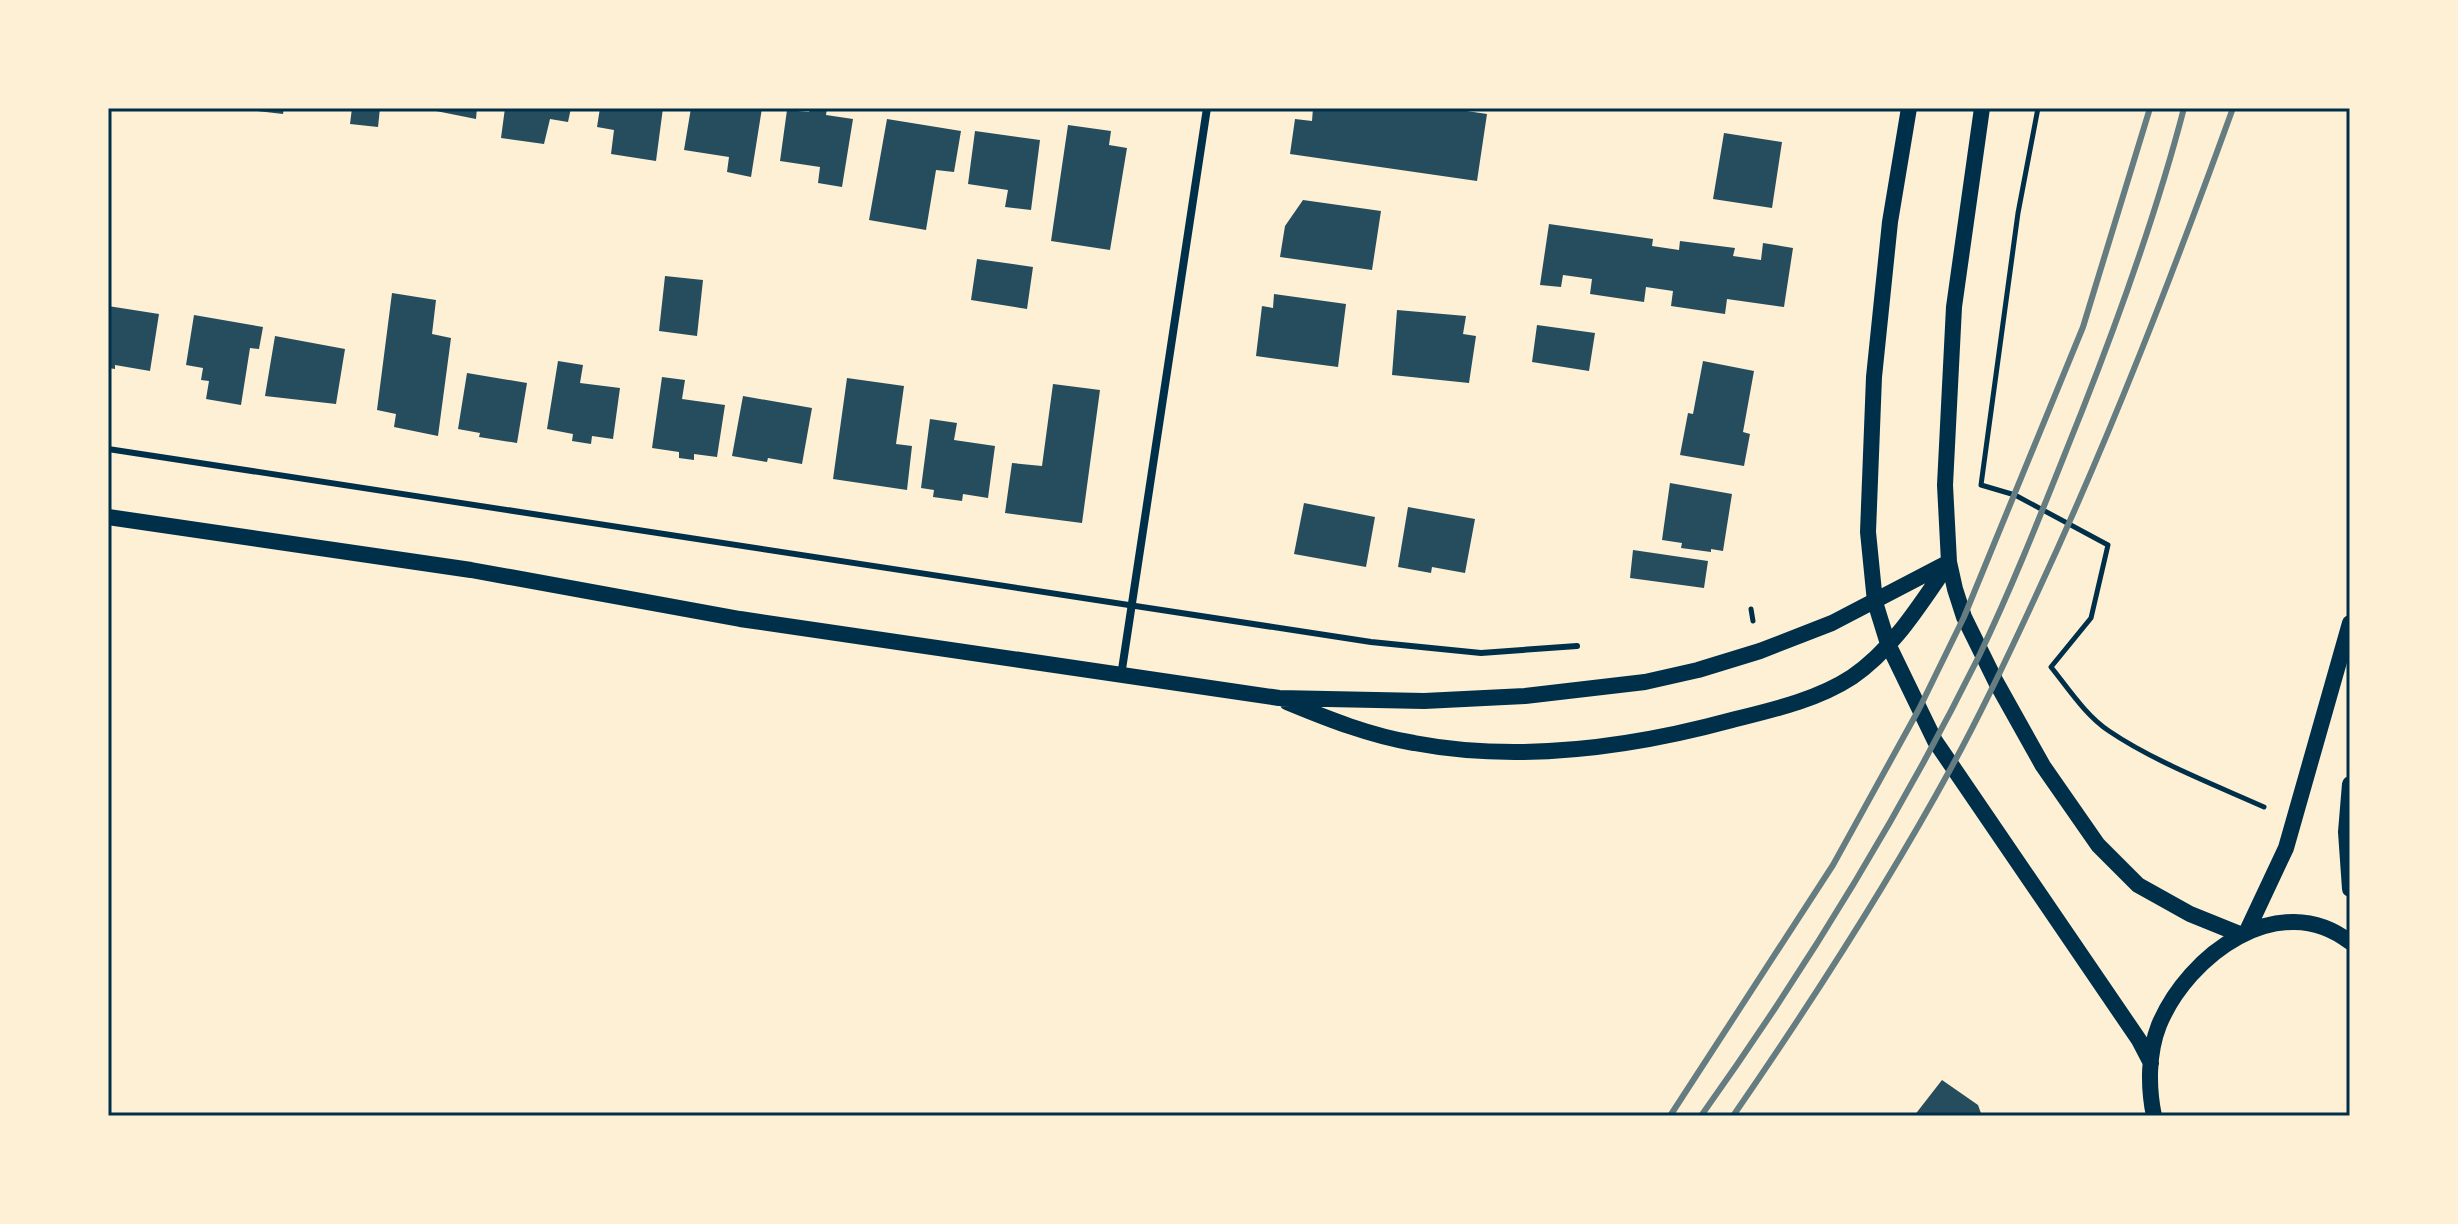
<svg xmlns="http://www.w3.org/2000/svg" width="2458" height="1224" font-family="'IBM Plex Sans',sans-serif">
	<rect width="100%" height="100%" fill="#fdf0d5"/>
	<!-- building -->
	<path fill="#264d5e" d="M258,108H284L283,114L257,111Z
		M352,108H380L378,127L350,124Z
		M421,108H477L476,119Z
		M505,108H571L568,122L550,119L544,144L501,138Z
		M600,108H663L656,161L611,154L614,130L597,127Z
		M691,108H762L751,177L727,172L729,157L684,150Z
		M810,108H827L826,115L853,119L842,187L818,183L820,167L780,161L787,110L809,112Z
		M1313,108H1460V110L1487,114L1477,181L1290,154L1295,119L1312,121Z
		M887,119L961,131L954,172L936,170L926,230L869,220Z
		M1068,125L1111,131L1109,145L1127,148L1110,250L1051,241Z
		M975,131L1040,140L1031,210L1005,207L1008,190L968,184Z
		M1724,133L1782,142L1772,208L1713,199Z
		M1303,200L1381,211L1372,270L1280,257L1285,226Z
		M1549,224L1653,239L1652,246L1679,250L1680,241L1735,248L1733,256L1761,260L1763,243L1793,248L1784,307L1727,299L1725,314L1671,306L1673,291L1646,287L1644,302L1590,294L1592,279L1563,275L1561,287L1540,285Z
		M977,259L1033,267L1027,309L971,300Z
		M665,276L703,280L697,336L659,331Z
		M392,293L436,300L432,334L451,338L438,436L394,427L396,414L377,410Z
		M1274,294L1346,304L1338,367L1256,356L1262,306L1273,308Z
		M108,306L159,314L150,371L115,365V369L108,368Z
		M1397,310L1466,316L1463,334L1476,336L1469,383L1392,375Z
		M194,315L263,327L259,349L250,348L241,405L206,399L209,381L201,380L203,368L186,365Z
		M1537,325L1595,333L1589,371L1532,362Z
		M275,336L345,349L336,404L265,396Z
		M558,361L583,365L580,383L620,388L613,439L592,436L591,444L572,441L573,434L547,429Z
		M1703,361L1754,371L1743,432L1750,434L1744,466L1680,455L1688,413L1693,414Z
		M467,373L527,383L517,443L479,437L480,433L458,429Z
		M662,377L685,380L682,399L725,405L717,457L694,454V460L679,458V452L652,448Z
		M847,378L904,386L896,444L912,446L907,490L833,479Z
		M1053,384L1100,390L1082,523L1005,513L1012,463L1042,466Z
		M743,396L812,408L802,464L768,458L767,462L732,456Z
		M930,419L957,423L954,440L995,446L988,498L963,494L962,501L933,497L934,490L921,488Z
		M1670,483L1732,494L1723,551L1711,549V552L1681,548L1682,543L1662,540Z
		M1304,503L1375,517L1366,567L1294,554Z
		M1408,507L1475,519L1465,573L1432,567L1431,573L1398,567Z
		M1633,550L1708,561L1704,588L1630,578Z
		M1942,1080L1978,1105L1982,1116H1914Z"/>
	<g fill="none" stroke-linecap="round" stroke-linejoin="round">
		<!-- path -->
		<path stroke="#003049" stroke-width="5" d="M2038,108L2018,213L1981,485L2015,495L2108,545L2091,618L2051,667C2068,688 2086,716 2109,731C2153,761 2215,785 2264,807
			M1751,609L1753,621"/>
		<!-- service -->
		<path stroke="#003049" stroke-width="6" d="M108,449L1371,642L1481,653L1577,646"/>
		<!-- minor -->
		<path stroke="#003049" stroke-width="8" d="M1121,676L1207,108"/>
		<!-- secondary -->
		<path stroke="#003049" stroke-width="16" d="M1909,108L1890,222L1874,377L1868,532L1875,602L1888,644L1935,741L2139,1040L2151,1063
			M1982,108L1954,307L1945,485L1949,562L1955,589L1964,617L1996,682L2043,766L2098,845L2138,885L2190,914L2242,935
			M108,517L471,570L740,619L1279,698L1424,701L1525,696L1645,682L1698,670L1760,651L1832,623L1949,562
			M1287,702C1328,719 1371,736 1414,743C1520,763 1629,748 1732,720C1772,710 1817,700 1852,677C1892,650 1919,606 1946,567
			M2350,784L2346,832L2350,889
			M2247,931L2286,848L2350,623
			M2154,1116C2148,1087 2148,1053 2159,1025C2188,955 2279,887 2350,942"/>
		<!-- rail -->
		<path stroke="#657d81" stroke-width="6" d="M1670,1116L1833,865L1919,709L1964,617L2083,327L2150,108
			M1701,1116C1805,970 1899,817 1979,656C2017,577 2049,493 2082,411C2121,312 2157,212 2184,108
			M1733,1116C1811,1003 1885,889 1951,768C1983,710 2011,650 2039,589C2112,432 2174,271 2233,108"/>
	</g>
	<!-- border -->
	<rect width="2458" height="1224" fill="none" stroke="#fdf0d5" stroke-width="220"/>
	<rect x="110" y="110" width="2238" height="1004" fill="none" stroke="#003049" stroke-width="3"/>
</svg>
